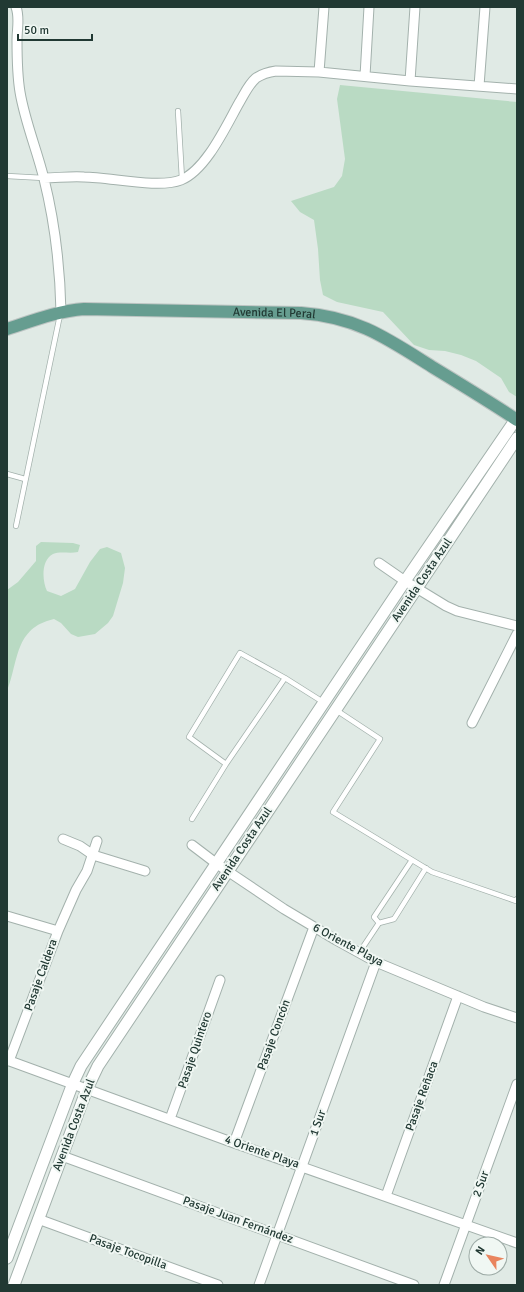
<svg xmlns="http://www.w3.org/2000/svg" width="524" height="1292" font-family="Signika,sans-serif">
	<rect width="100%" height="100%" fill="#e0eae5"/>
	<!-- green -->
	<path fill="#b9dac3" d="M340,85L517,102V397L509,392L501,378L476,361L461,355L445,351L429,350L414,345L383,312L337,302L323,295L320,280L318,249L314,220L300,212L291,201L334,187L342,176L345,159L337,99Z
		M41,542L73,543L80,545L78,552C70,554 60,551 53,554C41,560 42,581 47,591L61,596L75,589L90,562L100,549L107,547L121,553L125,568L123,583L113,616L108,623L95,634L78,637L71,634L61,623L54,619C14,628 19,661 7,691V590L18,582L36,561V546Z"/>
	<g fill="none" stroke-linecap="round" stroke-linejoin="round">
		<!-- service casing -->
		<g stroke="#a3b1ac" stroke-width="6">
			<path id="service" d="M178,111L182,179
				M7,176L44,178
				M7,474L25,479
				M16,526L60,315
				M336,710L380,739L333,812L432,872L516,901L517,899
				M226,764L189,737L240,653L285,678L323,702
				M192,819L226,764L285,678
				M412,860L374,917L379,923L394,919L426,868
				M359,953L379,923"/>
		</g>
		<!-- minor casing -->
		<g stroke="#a3b1ac" stroke-width="11">
			<path id="minor" d="M16,7C20,18 17,28 17,40C17,57 17,74 20,92C25,122 37,150 44,179C55,223 60,267 61,312
				M319,72L324,7
				M365,76L369,7
				M410,81L415,7
				M479,86L485,7
				M44,178C57,178 71,176 84,177C110,177 158,189 181,180C206,170 226,126 239,103C244,95 248,85 256,78C262,74 269,72 276,71L319,72L410,81L517,89
				M379,563L405,581L446,606L457,611L517,626
				M472,723L517,634
				M63,839L80,846L93,855L145,871
				M192,845L217,864L284,909L336,940L376,962L484,1007L517,1018
				M7,916L58,931
				M7,1060L234,1143L517,1243
				M9,1061L58,931L76,890L87,871L97,841
				M170,1119L220,980
				M234,1143L314,927
				M62,1156L414,1285
				M386,1196L458,996
				M38,1219L218,1285
				M259,1285L376,962
				M444,1285L517,1084"/>
		</g>
		<!-- tertiary casing -->
		<g stroke="#a3b1ac" stroke-width="13">
			<path id="tertiary" d="M7,1258L73,1083L81,1066L405,581L516,419
				M14,1285L87,1089L98,1066L517,438"/>
		</g>
		<!-- primary casing -->
		<g stroke="#bcc4c2" stroke-width="14">
			<g id="primary">
				<path id="s1" d="M7,329C32,321 57,311 84,309L301,313C358,317 388,339 434,368C462,385 490,402 517,420"/>
			</g>
		</g>
		<!-- service -->
		<use href="#service" stroke="#fff" stroke-width="4.5"/>
		<!-- minor -->
		<use href="#minor" stroke="#fff" stroke-width="9"/>
		<!-- tertiary -->
		<use href="#tertiary" stroke="#fff" stroke-width="11"/>
		<!-- primary -->
		<use href="#primary" stroke="#669d90" stroke-width="12"/>
	</g>
	<g text-anchor="middle" dominant-baseline="central" stroke-width="4" stroke-linejoin="round" paint-order="stroke">
		<!-- street labels -->
		<g font-size="12" fill="#213933" stroke="#f0f7f3">
			<text stroke="none"><textPath href="#s1" startOffset="270">Avenida El Peral</textPath></text>
			<text transform="translate(422 580) rotate(-56)">Avenida Costa Azul</text>
			<text transform="translate(242 849) rotate(-56)">Avenida Costa Azul</text>
			<text transform="translate(348 945) rotate(28)">6 Oriente Playa</text>
			<text transform="translate(41 975) rotate(-70)">Pasaje Caldera</text>
			<text transform="translate(274 1035) rotate(-70)">Pasaje Concón</text>
			<text transform="translate(195 1050) rotate(-71)">Pasaje Quintero</text>
			<text transform="translate(422 1096) rotate(-70)">Pasaje Reñaca</text>
			<text transform="translate(318 1123) rotate(-70)">1 Sur</text>
			<text transform="translate(74 1125) rotate(-69)">Avenida Costa Azul</text>
			<text transform="translate(262 1152) rotate(19)">4 Oriente Playa</text>
			<text transform="translate(481 1184) rotate(-70)">2 Sur</text>
			<text transform="translate(238 1220) rotate(20)">Pasaje Juan Fernández</text>
			<text transform="translate(128 1252) rotate(20)">Pasaje Tocopilla</text>
		</g>
	</g>
	<!-- border -->
	<rect width="524" height="1292" fill="none" stroke="#213933" stroke-width="16"/>
	<!-- north arrow -->
	<g transform="translate(488 1256) rotate(304)"><circle r="19" fill="#f0f7f3" stroke="#9daba6"/>
	<path d="M0-3L7 15L0 10L-7 15Z" fill="#e9845e"/>
	<text y="-6" font-size="11" font-weight="bold" text-anchor="middle" fill="#213933">N</text>
	</g>
	<!-- scale -->
	<path d="M18 34v6h74v-6" fill="none" stroke="#213933" stroke-width="2"/>
	<text x="24" y="34" font-size="12" fill="#213933" stroke="#f0f7f3" stroke-width="3" paint-order="stroke">50 m</text>
</svg>
